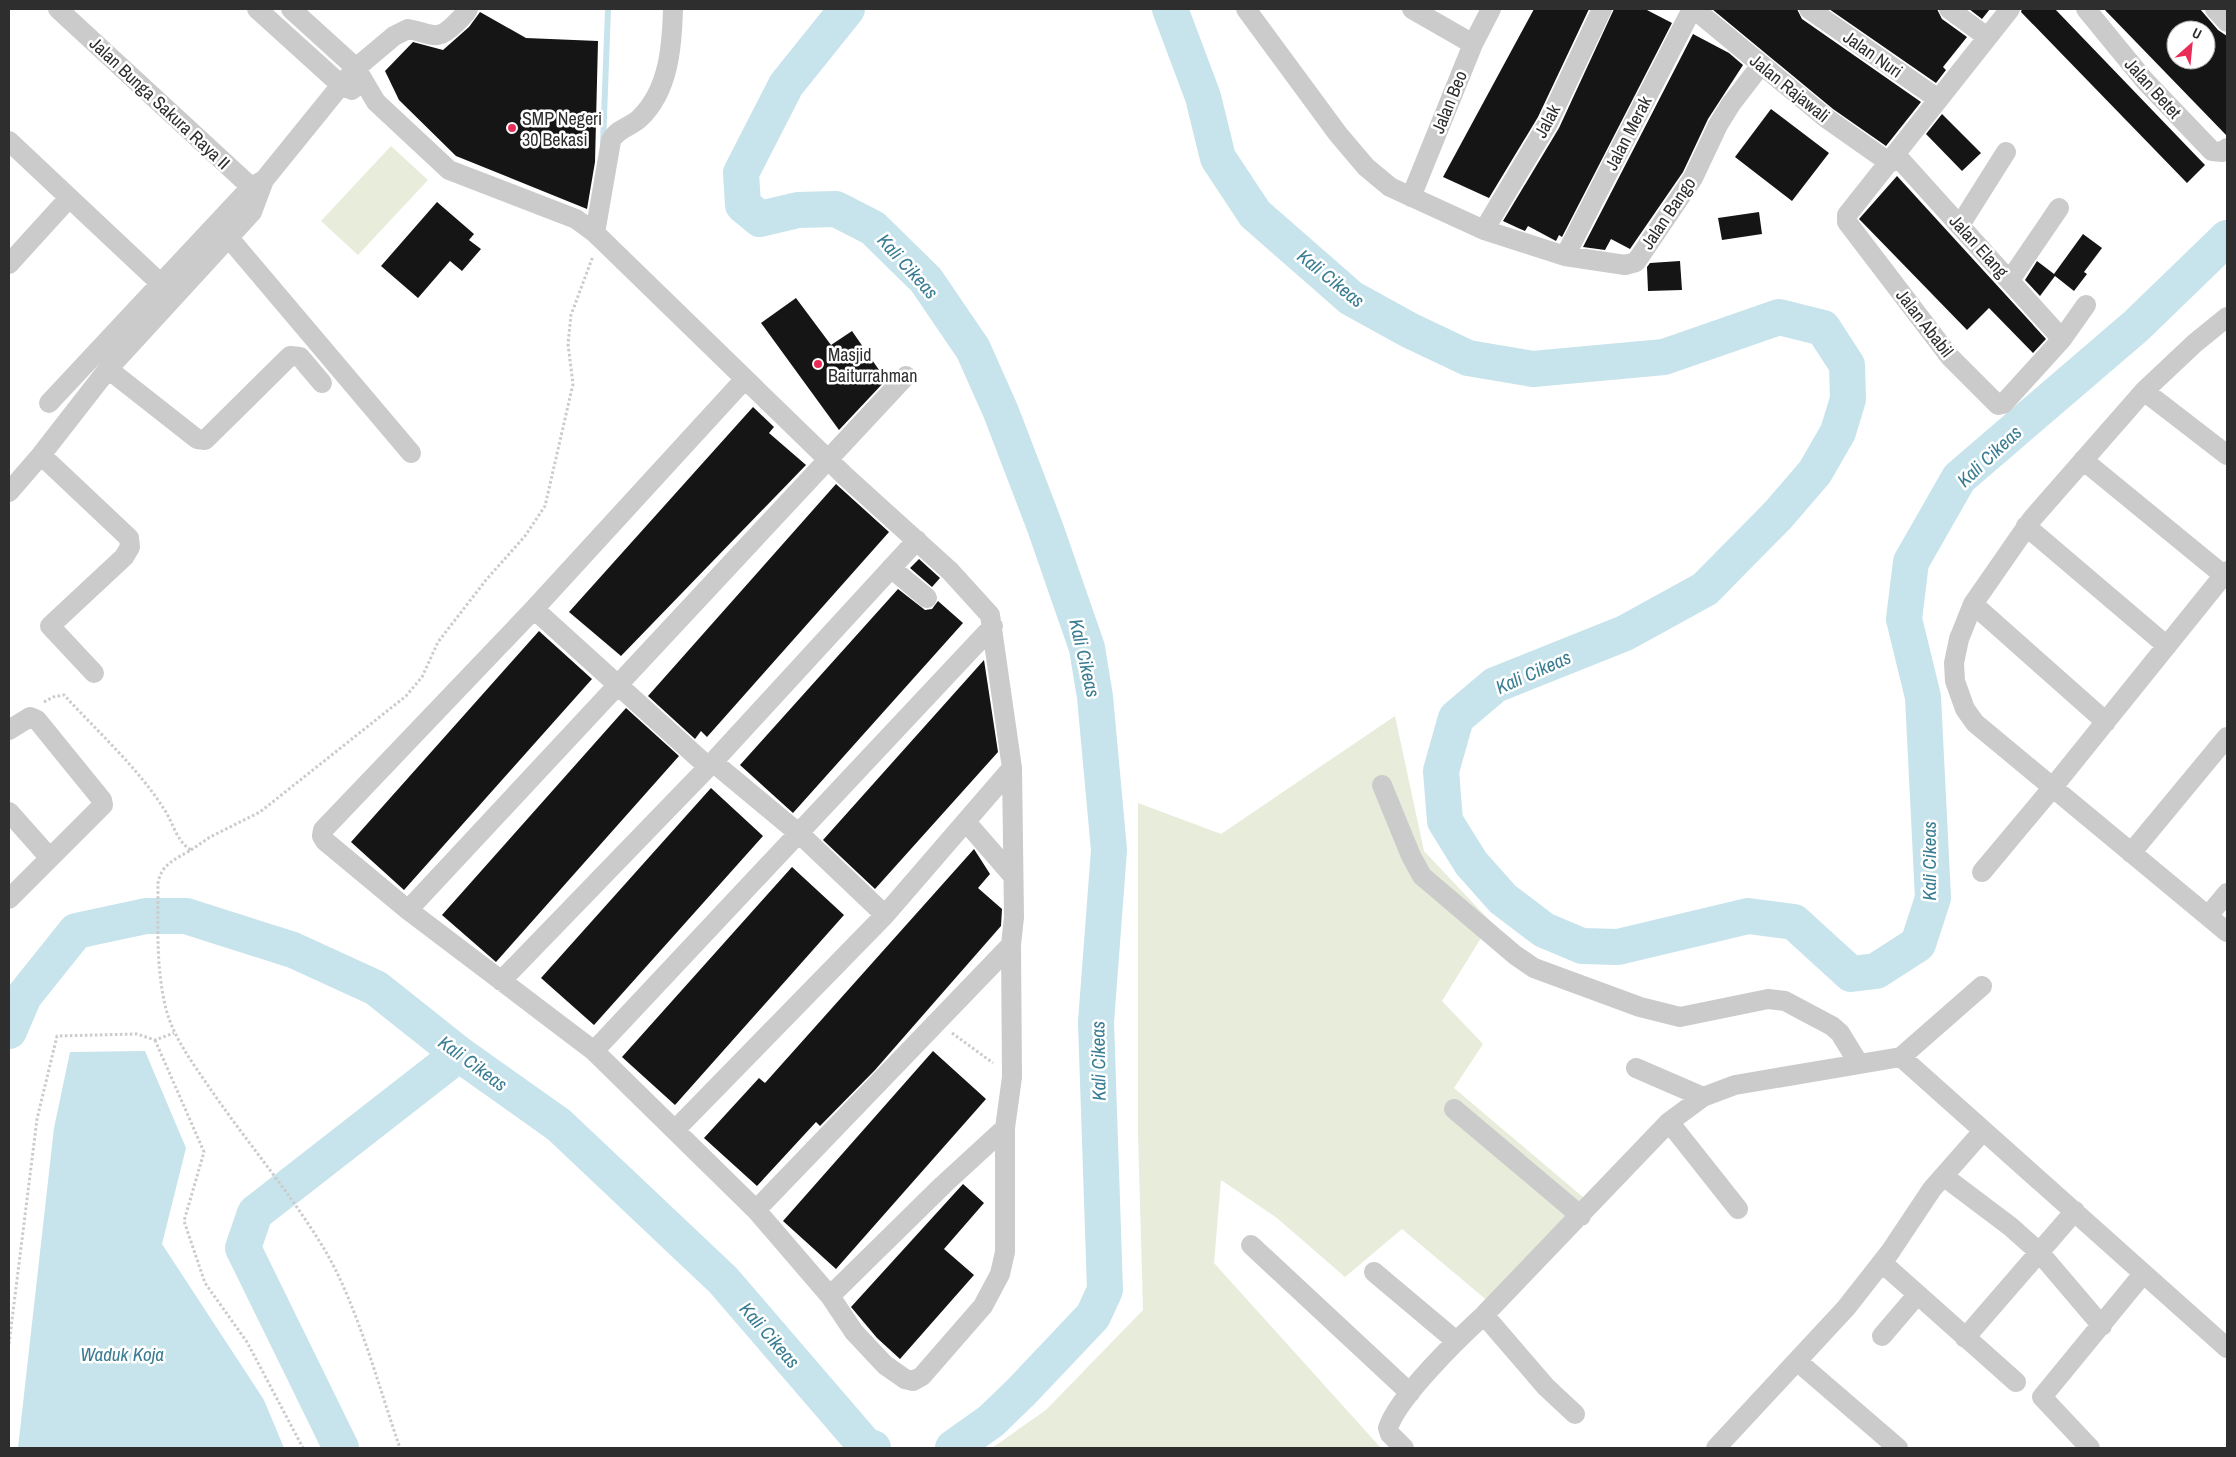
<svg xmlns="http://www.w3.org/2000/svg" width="2236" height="1457" font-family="'Archivo Narrow',sans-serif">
	<rect width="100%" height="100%" fill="#fff"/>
	<!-- green -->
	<path fill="#e7ecdb" d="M391,146L428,180L358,255L321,221Z
		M1395,716L1424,851L1491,922L1442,1001L1483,1044L1454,1088L1590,1203L1489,1302L1402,1229L1345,1277L1277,1218L1221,1180L1214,1263L1381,1448H992L1046,1410L1143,1310L1138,1133V803L1221,834Z"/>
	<!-- water -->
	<path fill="#c7e3ec" d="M145,1051L186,1148L162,1244L264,1400L284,1448H18L54,1128L70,1052Z"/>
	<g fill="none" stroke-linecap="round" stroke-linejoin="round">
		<!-- stream -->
		<path stroke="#c7e3ec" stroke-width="6" d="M603,144L608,9"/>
		<!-- river -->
		<path stroke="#c7e3ec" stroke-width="36" d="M847,9L786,85L741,173L743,205L760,219L798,210L836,209L873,228L926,280L973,349L1001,412L1045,527L1087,648L1095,697L1109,850L1096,1022L1105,1290L1093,1316L1021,1392L991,1421L953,1448
			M1170,9L1203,97L1218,158L1255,214L1351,298L1409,330L1468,358L1533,369L1664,357L1779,317L1823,328L1847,365L1848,399L1838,432L1815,472L1778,515L1705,589L1625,633L1495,685L1456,718L1441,771L1445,821L1471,863L1503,899L1544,930L1582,946L1618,947L1748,916L1794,922L1851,974L1876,971L1918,944L1933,898L1923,697L1904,619L1911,562L1959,478L2136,326L2227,238
			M9,1031L24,996L76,931L146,916H186L293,950L376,988L459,1054L559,1125L723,1280L865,1445L873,1448
			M341,1448L243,1248L255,1213L459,1054"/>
	</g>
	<!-- building -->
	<path fill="#151515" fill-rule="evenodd" d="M1534,9H1589L1538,117L1489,198L1443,177Z
		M1614,9H1645L1672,23L1562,237L1559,235L1556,241L1528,226L1525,231L1518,228L1503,221L1559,128Z
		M1712,9H1797L1802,19L1921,102L1886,146L1833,109Z
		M1829,9H1937L1942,19L1967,37L1943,67L1946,70L1936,83Z
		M1969,9H1990L1982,19Z
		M2022,9H2055L2205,165L2187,183L2021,12Z
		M2104,9H2200L2218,30L2227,36V136ZM2176,30H2206V60H2176Z
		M480,12L526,38L598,41L595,162L587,209L456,156L399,100L385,71L413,42L443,50L469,27Z
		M1693,34L1729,53L1743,65L1708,119L1683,172L1630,249L1611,239L1605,250L1583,247Z
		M1771,109L1829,153L1792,201L1735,157Z
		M1942,114L1981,153L1962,171L1926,134Z
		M1897,176L2046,339L2033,353L1989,308L1967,330L1862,222L1859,219Z
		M437,202L474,234L469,240L481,249L462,271L450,261L418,298L381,266Z
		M1759,212L1762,234L1722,240L1718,218Z
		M2083,234L2102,248L2084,272L2087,274L2074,291L2055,276L2040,296L2025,280L2037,261L2054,274Z
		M1680,261L1682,290L1648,291L1647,267L1650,263Z
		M796,298L831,345L852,331L886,380L839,430L761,323Z
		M753,407L774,427L769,433L806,465L621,656L569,612Z
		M836,484L889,532L707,737L701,731L695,739L648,696Z
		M919,559L940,578L932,587L910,568Z
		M898,589L925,610L932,609L938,601L963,623L793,813L740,765Z
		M539,631L592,679L404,890L351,842Z
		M984,660L998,752L875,889L823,840Z
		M626,708L679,756L496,962L442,915Z
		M711,788L763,836L594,1025L541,978Z
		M974,849L990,874L978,888L1002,909L1001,926L875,1070L820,1126L816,1122L757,1186L704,1138L759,1078L765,1083Z
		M792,867L844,915L675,1105L622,1057Z
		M933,1051L986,1099L836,1269L783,1221Z
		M963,1184L984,1203L944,1249L974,1275L900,1359L877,1338L851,1307Z"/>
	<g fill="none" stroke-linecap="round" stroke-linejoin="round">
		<!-- path -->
		<path stroke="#cbcbcb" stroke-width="3" stroke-dasharray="2.5 2.5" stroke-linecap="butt" d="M44,702L53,697L64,695C97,731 138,768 164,809C173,822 176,841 191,850C176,859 161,864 158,883C158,922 156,962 164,1000C170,1033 190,1059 209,1087C246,1141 289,1191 323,1247C357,1303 378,1385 400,1448
			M191,850L210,837L260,812L406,696L422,677L438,642L486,580L525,536L545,506L573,384L568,344L571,315L593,256
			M952,1033L993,1063
			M155,1040L204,1152L184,1221L205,1283L247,1342L303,1448
			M9,1344L37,1119L57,1036L137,1034L155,1040L174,1033"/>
		<!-- minor -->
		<path stroke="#cbcbcb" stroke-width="20" d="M58,9L251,187L262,181
			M257,9L341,85L352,90
			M291,9L356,68L376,102L449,170L576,219L595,233L845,476L950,571L990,615L1012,768L1014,917L1011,945L1012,1077L1005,1128V1252L1000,1274L983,1306L922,1376L913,1381L905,1379L885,1365L854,1332L830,1296L756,1210L594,1051L408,910L325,841L322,836L323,830L534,609L744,380
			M1246,9L1338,134L1366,167L1390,187L1484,230L1565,256L1625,265L1636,262L1693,178L1718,125L1731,104L1761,65
			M1412,9L1473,44
			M1694,9L1826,118L1890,163
			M1809,9L1938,99
			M1949,9L1987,37
			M2010,9L1847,215V222L1950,357L1998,405L2003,404L2062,339L2086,305
			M2086,9L2145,81L2212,151L2223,152L2227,148
			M2215,9L2227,22
			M9,141L160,283
			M1896,155L2062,339
			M1411,197L1473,44L1491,9
			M1960,225L2006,152
			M1484,230L1548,123L1602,9
			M595,233L611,141C616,129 631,127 640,118C669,90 672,46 673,9
			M229,238L411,453
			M1565,256L1692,9
			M9,264L69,198
			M2010,280L2059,208
			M2227,317L2195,343L2144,391L2032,519L1973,604L1959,639L1954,663L1955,681L1965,709L1975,723L2227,932
			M108,369L197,439L205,440L290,356L300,357L322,383
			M2144,391L2227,455
			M49,403L251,187
			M41,455L129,538L130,547L124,557L50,626L94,673
			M2083,460L2227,578
			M9,492L41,455L108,369L252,212L264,180L341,85L356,68L394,36L408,29C431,33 436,43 455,24C460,19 465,15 468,9
			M2026,526L2167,646
			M891,568L927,598
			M1973,604L2106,722
			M534,609L705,764L713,762L803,837L885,915
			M9,730L30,717L37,720L102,800L103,805L9,899
			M1382,785L1411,856L1422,876L1515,955L1534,968L1640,1007L1680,1017L1768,999L1785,1001L1832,1026L1840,1033L1859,1064
			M9,812L49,857
			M967,823L1013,876
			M2131,853L2227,737
			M1982,872L2053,787L2227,571
			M408,910L906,376
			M2208,916L2227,893
			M501,981L713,762L917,540
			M594,1051L993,626
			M1901,1057L1982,986
			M1636,1068L1703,1097
			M1454,1109L1581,1216
			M1669,1122L1738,1209
			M675,1130L885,915L1012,768
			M1950,1181L2011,1227L2039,1252L2102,1326
			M756,1210L1011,945
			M1251,1245L1410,1393
			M1888,1268L2016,1382
			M1374,1272L1456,1341
			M830,1296L943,1185L1005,1128
			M1484,1315L1546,1387L1575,1414
			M1882,1336L1917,1295
			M1965,1338L2075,1211
			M1797,1361L1898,1448
			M1404,1448L1390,1434L1388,1428C1398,1397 1459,1338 1484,1315L1669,1122L1703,1097L1735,1085L1901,1057L2227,1348
			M1716,1448L1846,1308L1890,1252L1932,1189L1983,1131
			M2090,1448L2042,1397L2143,1274"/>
	</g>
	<!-- markers -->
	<g fill="#e92c57" stroke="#fff" stroke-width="2">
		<circle cx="512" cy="128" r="5"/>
		<circle cx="818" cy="364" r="5"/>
	</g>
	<g text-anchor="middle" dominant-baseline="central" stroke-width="5" stroke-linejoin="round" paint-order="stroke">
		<!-- street labels -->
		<g font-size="18" fill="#2e2e2e" stroke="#fff">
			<text transform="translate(1873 54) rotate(35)">Jalan Nuri</text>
			<text transform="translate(1790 88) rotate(39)">Jalan Rajawali</text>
			<text transform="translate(2153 88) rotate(48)">Jalan Betet</text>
			<text transform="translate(1449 102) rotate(-68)">Jalan Beo</text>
			<text transform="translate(160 103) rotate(43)">Jalan Bunga Sakura Raya II</text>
			<text transform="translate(1547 121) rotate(-62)">Jalak</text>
			<text transform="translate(1628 133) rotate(-63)">Jalan Merak</text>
			<text transform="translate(1668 213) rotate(-56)">Jalan Bango</text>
			<text transform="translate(1979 246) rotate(48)">Jalan Elang</text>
			<text transform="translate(1925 323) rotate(52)">Jalan Ababil</text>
		</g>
		<!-- poi labels -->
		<g font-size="18" fill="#2e2e2e" stroke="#fff" text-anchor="start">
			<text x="522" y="118">SMP Negeri<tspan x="522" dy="21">30 Bekasi</tspan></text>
			<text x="828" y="354">Masjid<tspan x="828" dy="21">Baiturrahman</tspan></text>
		</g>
		<!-- water labels -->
		<g font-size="19" font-style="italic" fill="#3a7d92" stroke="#fff">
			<text transform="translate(908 266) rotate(48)">Kali Cikeas</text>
			<text transform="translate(1331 278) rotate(39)">Kali Cikeas</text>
			<text transform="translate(1989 456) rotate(-43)">Kali Cikeas</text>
			<text transform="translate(1085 658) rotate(77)">Kali Cikeas</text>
			<text transform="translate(1533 672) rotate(-24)">Kali Cikeas</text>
			<text transform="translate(1929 861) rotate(-90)">Kali Cikeas</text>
			<text transform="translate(1098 1061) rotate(-91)">Kali Cikeas</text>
			<text transform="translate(473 1063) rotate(36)">Kali Cikeas</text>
			<text transform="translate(770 1335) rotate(49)">Kali Cikeas</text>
			<text x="122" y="1354">Waduk Koja</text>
		</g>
	</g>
	<!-- border -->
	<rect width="2236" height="1457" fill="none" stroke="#2e2e2e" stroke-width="20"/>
	<!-- north arrow -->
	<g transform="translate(2191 45) rotate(27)"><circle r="24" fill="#ffffff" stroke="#ababab"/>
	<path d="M0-4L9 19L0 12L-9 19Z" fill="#e92c57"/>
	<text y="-8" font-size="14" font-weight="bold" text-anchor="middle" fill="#2e2e2e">U</text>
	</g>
</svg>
